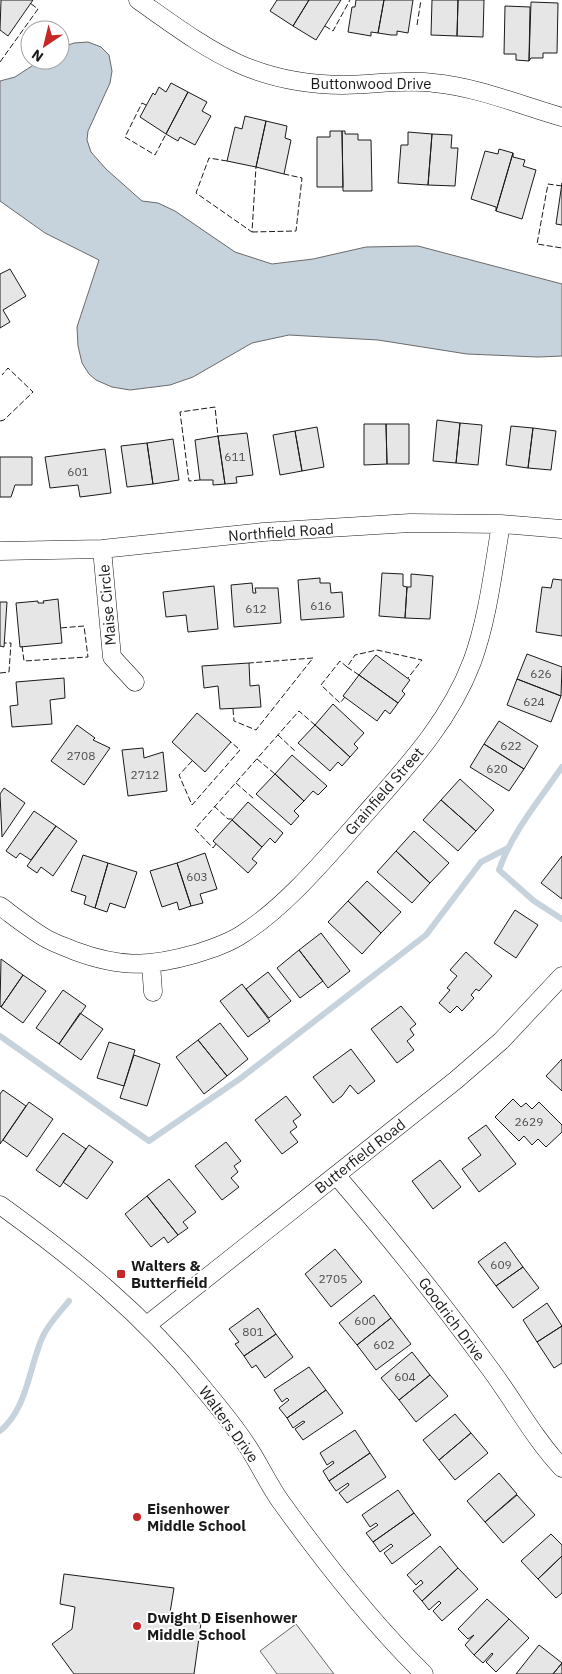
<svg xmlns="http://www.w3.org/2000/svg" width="562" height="1674" font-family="'IBM Plex Sans',sans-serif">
	<rect width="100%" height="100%" fill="#fff"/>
	<!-- parking -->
	<path fill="#ededed" stroke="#6a6a6a" d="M296,1624L334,1674H277L260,1651Z"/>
	<!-- water -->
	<path fill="#c6d2dc" stroke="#6a6a6a" d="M88,42L101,47L109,55L112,71L110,83L88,131L87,140L91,152L106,169L142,201L158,203L175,211L235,252L272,264L313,259L366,247L418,246L562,284V356L538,357L467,354L378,340L289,335L252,343L193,377L170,385L130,390L112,387L96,380L89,374L82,363L78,346L77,327L99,260L45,233L0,201V81L15,77L41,60H60V48L74,43Z"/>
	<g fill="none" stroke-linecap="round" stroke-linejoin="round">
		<!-- stream -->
		<path stroke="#c6d2dc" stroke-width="6" d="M562,767C540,799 512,832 499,870L534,901L562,919
			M0,1036L149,1141L241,1078L426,935L481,862L508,848
			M0,1431C28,1408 29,1366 43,1336C49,1323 60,1312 69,1301"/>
	</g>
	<!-- building -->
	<path fill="#e6e6e6" stroke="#1a1a1a" d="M1,0H33L8,36L0,30Z
		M277,0H309L293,26L270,11Z
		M309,0H341L316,40L293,26Z
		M356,0H384L378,33L371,32V36L348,32L352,7H355Z
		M384,0H413L408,33L397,31V35H391L378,33Z
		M432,0H458L457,36L431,35Z
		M458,0H484L483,37L457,36Z
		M531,2L558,3L557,53H543V58H531L529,61Z
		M505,6L530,7L529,61L516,60V54H504Z
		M171,83L188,92L166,134L140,117L153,93L155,95L159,87L166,92Z
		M188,92L207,102L202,111L211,116L195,145L180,137L178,141L166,134Z
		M245,116L266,121L256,167L227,161L235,127L242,129Z
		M266,121L287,126L285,138L291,140L284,174L256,167Z
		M330,131H342L343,187H317V137H330Z
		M342,131H345V134H358V140H371L372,191H343Z
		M408,132L432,134L428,185L398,183L401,145H408Z
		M432,134L452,135L451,148H458L455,186L428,185Z
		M499,149L513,153L496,211V207L471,199L485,151L498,154Z
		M513,153V157L525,160L523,166L536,170L522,219L496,211Z
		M562,183V225L556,224Z
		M10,269L26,296L3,310L10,322L0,328V274Z
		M437,420L460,423L456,463L433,461Z
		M460,423L482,425L478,465L456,463Z
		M364,424H386L387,464L364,465Z
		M386,424H409V464H387Z
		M511,426L533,428L528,468L506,465Z
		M317,427L324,467L302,471L295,431Z
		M533,428L556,431L551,470L528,468Z
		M295,431L302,471L280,475L273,435Z
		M247,433L253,475L236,477L237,483L225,484L218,436Z
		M218,436L225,484L213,485V480H200L195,440Z
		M173,439L179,480L153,484L147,443Z
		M147,443L153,484L127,487L121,446Z
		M105,449L111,493L80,497L78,485L50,488L45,457Z
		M0,457H32V485H15L11,497H0Z
		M382,573L403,574V586L407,587L405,618L379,616Z
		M411,574L433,576L430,619L405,618L407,587H411Z
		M320,578V583H330L331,593L342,592L344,617L301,620L298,580Z
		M553,579L562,580V636L536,632L542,587L551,588Z
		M252,583L253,593H256L255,588H278L281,623L234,627L231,585Z
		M214,586L218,629L188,632L186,615L166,617L163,592Z
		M58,599L62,643L20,647L16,603L38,601V603H44L43,601Z
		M0,602H7L4,647L0,646Z
		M527,654L562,667L561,696L517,679Z
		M376,655L410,680L402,691L405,694L398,703L359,675Z
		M249,663L250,686L259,685L261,707L220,709L218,686L204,688L202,666Z
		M359,675L398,703L390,714L385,710L377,721L343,696Z
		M64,678L65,698L50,700L52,724L12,727L10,706L18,705L16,682Z
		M517,679L561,696L551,722L507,705Z
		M333,704L364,733L354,744L358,748L350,757L315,725Z
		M197,713L231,742L205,772L172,742Z
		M499,721L538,746L524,769L484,744Z
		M77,725L95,738L93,740L110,748L84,785L51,761Z
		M315,725L350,757L342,766L338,762L330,771L298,743Z
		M484,744L524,769L509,791L470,767Z
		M143,748L144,758L163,752L167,791L128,796L122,750Z
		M292,755L327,786L318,795L313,791L304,801L275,774Z
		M275,774L304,801L294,811L299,816L291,825L256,794Z
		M460,779L494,810L476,831L441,800Z
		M4,788L25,803L2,837L0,794Z
		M441,800L476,831L458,851L423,820Z
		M248,802L283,833L275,843L270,838L262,847L232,820Z
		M34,811L56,826L31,860L20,853L16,858L6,851Z
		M232,820L262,847L252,859L257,863L248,873L213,841Z
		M56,826L77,841L53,876L41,867L37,873L27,866Z
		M414,831L449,863L430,883L396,851Z
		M396,851L430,883L412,903L377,872Z
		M205,853L217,889L200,894L203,903L191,906L177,863Z
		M83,855L108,863L95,908L84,904L86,896L71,891Z
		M562,856V899L541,883Z
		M108,863L137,872L125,908L110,903L107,912L95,908Z
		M177,863L191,906L179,910L177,902L162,907L150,871Z
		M367,881L401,912L381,933L348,901Z
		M348,901L381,933L362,954L328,922Z
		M515,910L538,925L516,958L494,943Z
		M321,933L350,971L328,988L299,950Z
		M299,950L323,981L300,998L277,968Z
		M466,952L492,976L479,991L476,989L471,995L474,998L462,1011L457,1006L450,1013L439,1003L450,990L447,988L457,976L450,970Z
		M1,959L23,975L1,1007L0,1006Z
		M268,972L291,1001L269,1018L246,989Z
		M23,975L46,991L23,1023L1,1007Z
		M242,984L270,1021L248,1037L220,1001Z
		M63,990L86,1006L59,1044L36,1028Z
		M401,1006L416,1024L410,1029L414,1035L407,1041L414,1050L397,1063L371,1029Z
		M80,1013L103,1029L81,1060L59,1044Z
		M220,1023L248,1059L227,1076L198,1040Z
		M198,1040L227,1076L204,1094L176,1057Z
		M109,1042L135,1050L124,1086L97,1078Z
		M351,1049L375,1081L358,1094L350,1085L342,1096L333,1103L313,1077Z
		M134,1055L160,1064L147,1106L120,1098Z
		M562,1059V1091L546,1076Z
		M3,1090L26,1106L0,1144V1094Z
		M286,1096L301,1115L293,1121L297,1127L290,1132L298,1142L282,1154L255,1120Z
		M513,1099L521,1107L526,1103L532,1109L539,1102L562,1125V1132L546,1147L538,1139L532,1145L524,1136L519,1141L495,1117Z
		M29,1102L53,1119L27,1157L3,1140Z
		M486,1125L516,1164L479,1192L462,1169L481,1155L468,1138Z
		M63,1133L86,1149L60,1187L36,1170Z
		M226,1142L241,1161L234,1166L238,1172L231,1178L239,1187L222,1200L195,1166Z
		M89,1145L113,1162L87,1199L63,1182Z
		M440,1160L461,1187L433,1209L412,1181Z
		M169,1179L196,1212L183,1222L188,1228L178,1235L147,1196Z
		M147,1196L178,1235L168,1243L164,1237L151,1247L125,1214Z
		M505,1242L523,1267L496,1286L478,1262Z
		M335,1249L362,1282L331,1307L305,1274Z
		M523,1267L539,1288L513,1308L496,1286Z
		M374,1295L391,1318L357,1345L339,1323Z
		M547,1303L562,1326L537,1342L523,1320Z
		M258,1308L276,1334L244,1356L235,1344L239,1342L229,1329Z
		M391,1318L411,1344L376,1370L357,1345Z
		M562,1326V1363L554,1368L537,1342Z
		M276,1334L293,1357L265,1378L256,1365L252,1368L244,1356Z
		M412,1352L430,1375L399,1400L381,1378Z
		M309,1367L326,1390L287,1418L279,1408L289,1400L287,1398L282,1402L274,1390Z
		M430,1375L448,1396L416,1422L399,1400Z
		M326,1390L343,1413L303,1440L295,1429L305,1422L303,1421L293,1428L287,1418Z
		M455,1414L471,1433L439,1460L423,1440Z
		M355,1430L370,1453L329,1481L323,1471L334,1463L333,1461L327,1465L320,1453Z
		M471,1433L488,1453L455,1480L439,1460Z
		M370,1453L386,1477L347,1503L339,1493L349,1485L348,1483L336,1491L329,1481Z
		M499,1473L517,1494L485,1522L467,1501Z
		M398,1490L414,1513L373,1542L366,1533L378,1525L376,1523L370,1527L362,1515Z
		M517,1495L535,1515L503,1543L485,1522Z
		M414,1513L431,1535L392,1564L384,1553L393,1546L391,1544L380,1552L373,1542Z
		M551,1534L562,1545V1556L538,1579L521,1561Z
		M440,1546L458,1568L422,1601L413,1591L423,1583L421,1580L416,1585L407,1575Z
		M562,1556V1593L556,1598L538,1579Z
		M458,1568L478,1589L442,1621L433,1611L441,1603L439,1601L429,1610L422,1601Z
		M64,1574L174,1588L169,1619L201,1623L194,1674H74L52,1644L72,1629L75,1607L60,1604Z
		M487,1599L509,1619L474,1655L465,1645L474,1635L468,1639L458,1629Z
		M509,1619L529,1638L496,1672L486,1662L493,1654L492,1653L483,1663L474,1655Z
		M539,1645L562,1663L553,1674H516Z
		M562,1663V1674H553Z"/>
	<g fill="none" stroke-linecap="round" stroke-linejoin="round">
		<!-- street casing -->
		<g stroke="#1a1a1a" stroke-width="19">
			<path id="street" d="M138,0C209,50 251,84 343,85C373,85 403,79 434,83C477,87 520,105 562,117
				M102,549L112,657L135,682
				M0,551L102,549L263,532L410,523L501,524L562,529
				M0,906C15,917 31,930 47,939C56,944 66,947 75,951C121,968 149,967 195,954C211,949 230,943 244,933C287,905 325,859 359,821C402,772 448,725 472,662C488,618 493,571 501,524
				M151,964L153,992
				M336,1175C389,1237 440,1300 488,1366C513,1399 533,1437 562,1468
				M0,1205C75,1259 144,1315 202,1387C217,1405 233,1424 246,1444C259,1463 268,1484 281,1502C325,1563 371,1622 424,1674
				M147,1325L456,1080L501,1041L562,976"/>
		</g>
		<!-- street -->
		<use href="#street" stroke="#fff" stroke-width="18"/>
		<!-- fence -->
		<path stroke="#1a1a1a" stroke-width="1" stroke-dasharray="6 2.5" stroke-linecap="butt" d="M417,25L421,0
			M325,26L333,31L350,0
			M0,62L38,9L30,3
			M146,105L142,103L125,137L155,155L166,134
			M227,161L209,158L196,193L252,232L256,167
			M562,186L548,184L537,244L562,248
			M252,232L296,231L302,178L284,174
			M0,421L4,420L33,392L8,368L2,375
			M200,480L189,481L180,412L215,407L218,436
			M22,646L24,661L88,657L84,626L60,628
			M0,673L9,672L11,643H4
			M359,675L347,667L355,655L377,650L422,660L408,678
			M345,697L340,703L321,685L340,661L347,667
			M233,709L234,721L256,730L313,658L249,663
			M278,735L296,752
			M257,759L275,774
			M192,761L179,775L192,805L240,750L231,742
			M236,783L254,799
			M214,806L228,819H233
			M216,844L213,848L195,829L299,711L315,725"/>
	</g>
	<!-- markers -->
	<g fill="#c62828" stroke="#fff" stroke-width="2">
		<rect x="116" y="1269" width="10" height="10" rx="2.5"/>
		<circle cx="137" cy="1517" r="5"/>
		<circle cx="137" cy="1626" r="5"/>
	</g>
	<g text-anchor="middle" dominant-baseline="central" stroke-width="4" stroke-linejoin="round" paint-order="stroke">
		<!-- number labels -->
		<g font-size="12" fill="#4d4d4d">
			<text x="235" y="456">611</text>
			<text x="78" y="471">601</text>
			<text x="321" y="605">616</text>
			<text x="256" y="608">612</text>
			<text x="541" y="673">626</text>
			<text x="534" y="701">624</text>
			<text x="511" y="745">622</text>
			<text x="81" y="755">2708</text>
			<text x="497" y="768">620</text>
			<text x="145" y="774">2712</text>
			<text x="197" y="876">603</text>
			<text x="529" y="1121">2629</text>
			<text x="501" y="1264">609</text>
			<text x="333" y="1278">2705</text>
			<text x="365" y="1320">600</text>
			<text x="253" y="1331">801</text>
			<text x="384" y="1344">602</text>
			<text x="405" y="1376">604</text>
		</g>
		<!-- street labels -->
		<g font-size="15" fill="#1a1a1a" stroke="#fff">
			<text x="371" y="83">Buttonwood Drive</text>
			<text transform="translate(281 532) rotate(-4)">Northfield Road</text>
			<text transform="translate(107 605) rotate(-95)">Maise Circle</text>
			<text transform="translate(384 791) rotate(-49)">Grainfield Street</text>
			<text transform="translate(360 1156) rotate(-38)">Butterfield Road</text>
			<text transform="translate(452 1319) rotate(53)">Goodrich Drive</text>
			<text transform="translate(229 1424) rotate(54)">Walters Drive</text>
		</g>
		<!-- poi labels -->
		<g font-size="15" font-weight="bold" fill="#1a1a1a" stroke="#fff" text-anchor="start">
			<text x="131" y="1265">Walters &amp;<tspan x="131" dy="17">Butterfield</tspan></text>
			<text x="147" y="1508">Eisenhower<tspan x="147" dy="17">Middle School</tspan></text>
			<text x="147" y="1617">Dwight D Eisenhower<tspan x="147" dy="17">Middle School</tspan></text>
		</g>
	</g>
	<!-- north arrow -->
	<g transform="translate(45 45) rotate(215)"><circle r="24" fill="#ffffff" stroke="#a3a3a3"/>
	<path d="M0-4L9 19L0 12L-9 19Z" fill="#c62828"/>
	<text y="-8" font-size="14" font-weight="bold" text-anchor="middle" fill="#1a1a1a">N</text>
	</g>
</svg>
